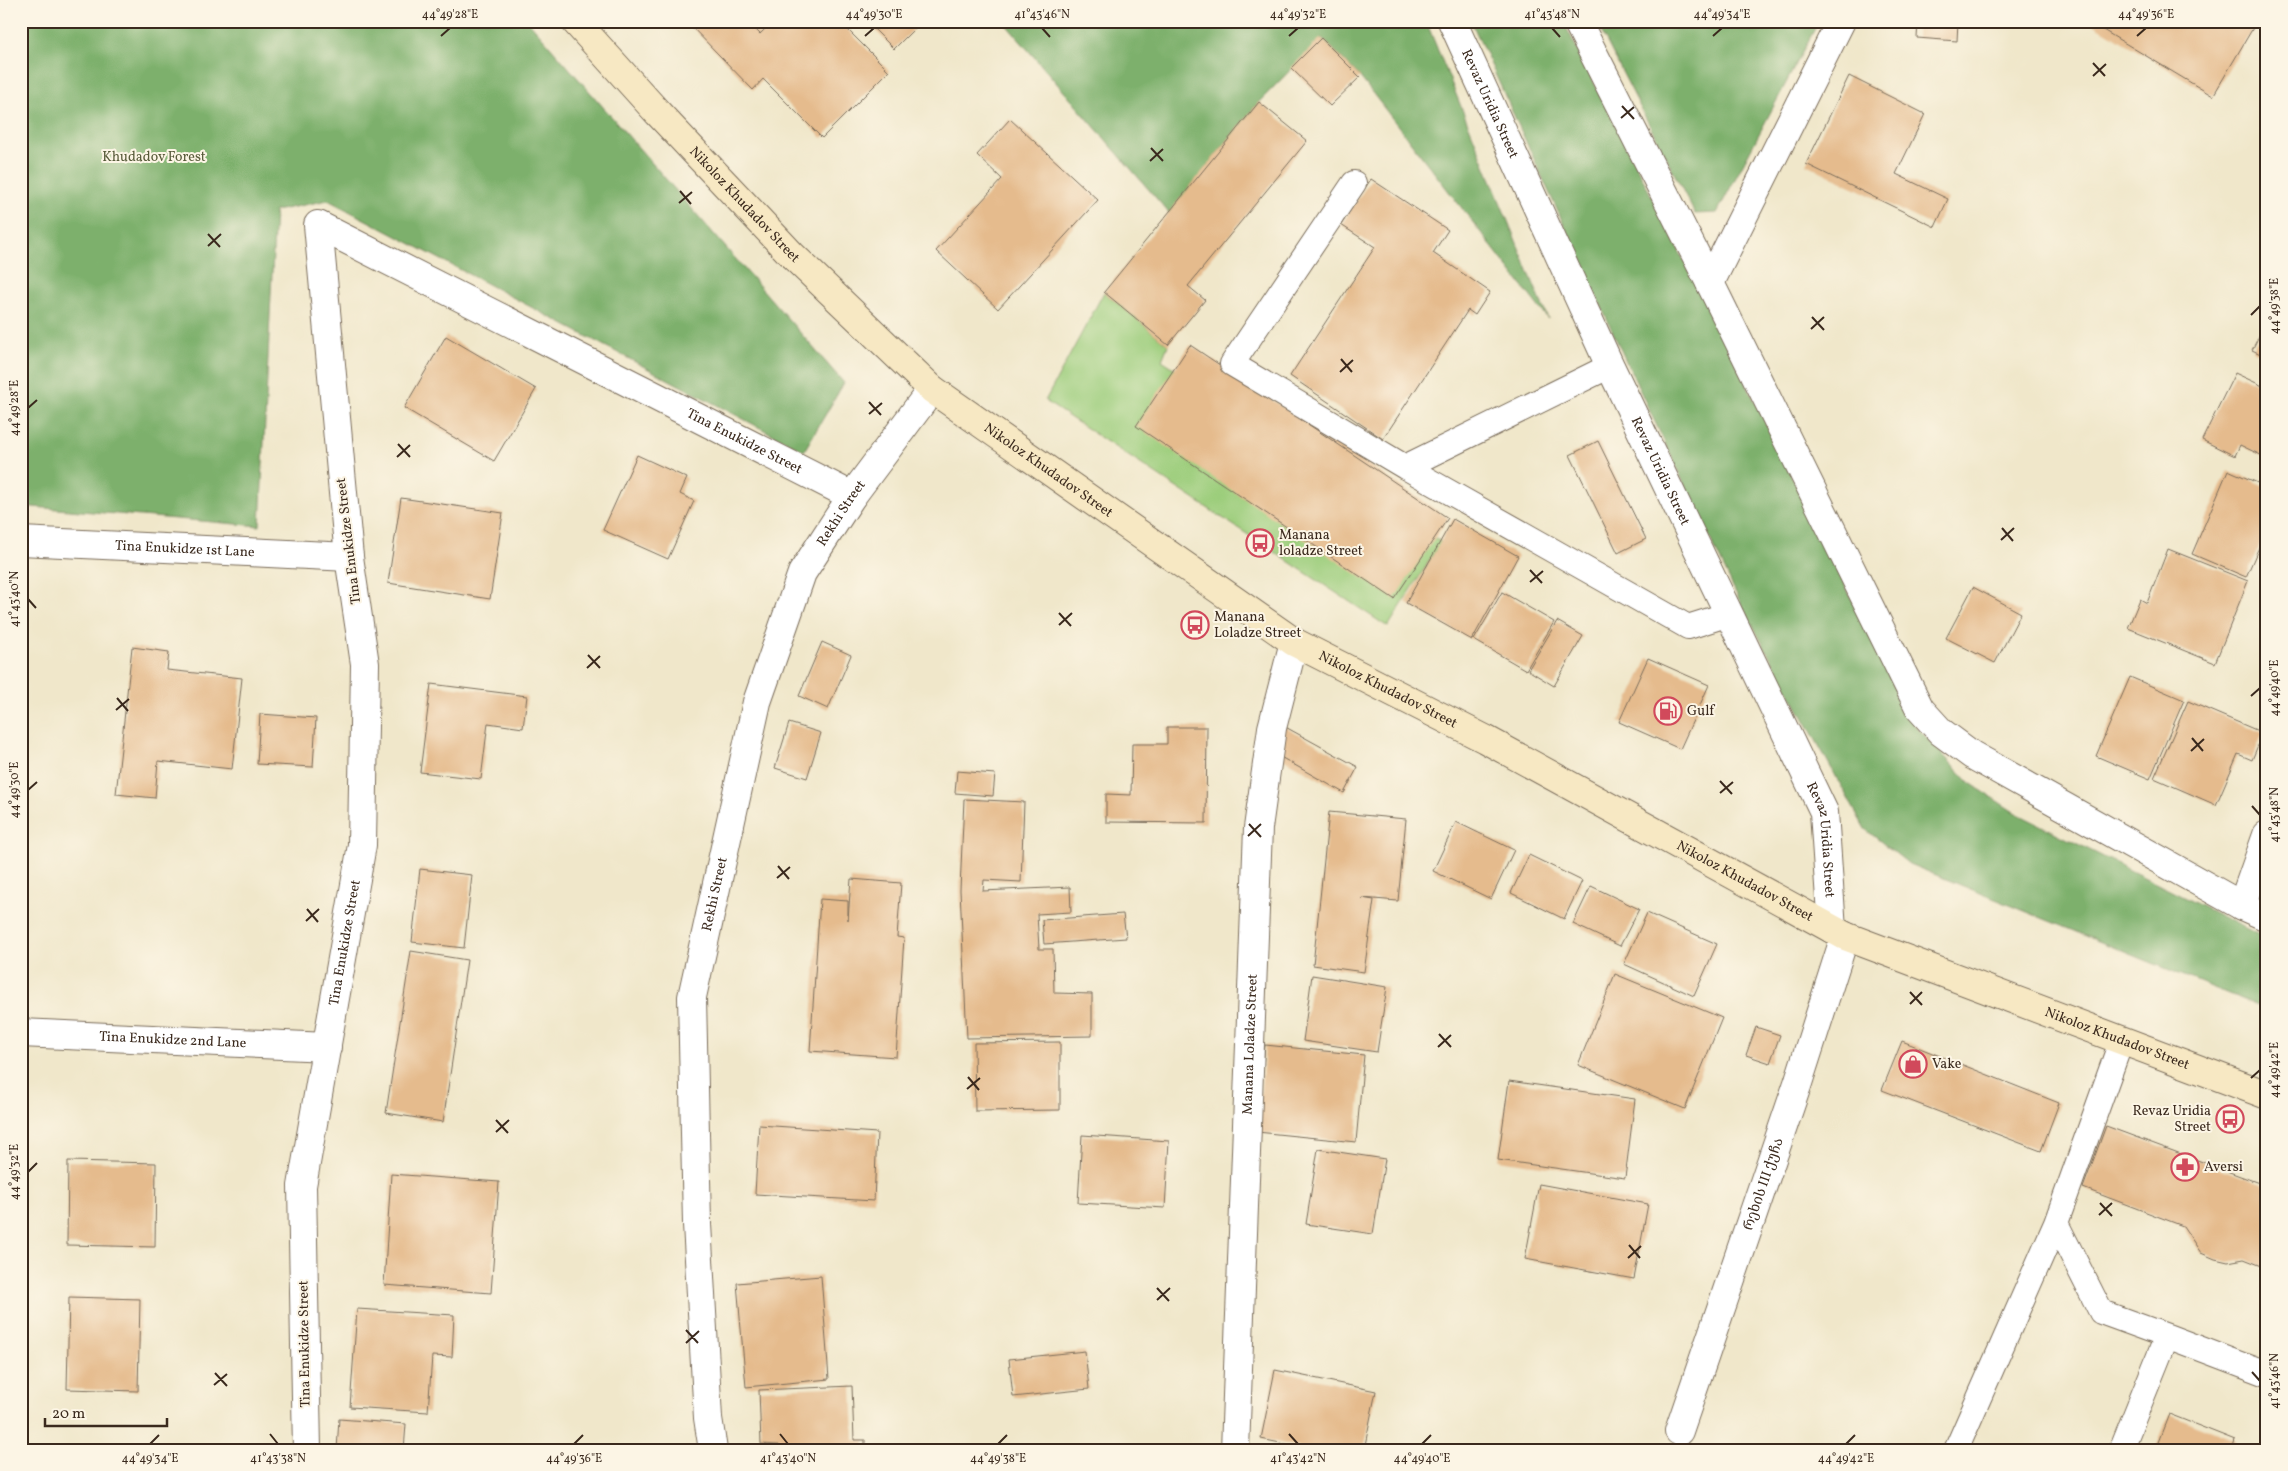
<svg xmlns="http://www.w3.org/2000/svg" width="2288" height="1471" font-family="Vollkorn,'Noto Serif Georgian',serif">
	<rect width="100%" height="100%" fill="#fcf5e5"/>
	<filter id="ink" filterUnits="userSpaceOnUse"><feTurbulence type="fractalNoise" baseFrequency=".02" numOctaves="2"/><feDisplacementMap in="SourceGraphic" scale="10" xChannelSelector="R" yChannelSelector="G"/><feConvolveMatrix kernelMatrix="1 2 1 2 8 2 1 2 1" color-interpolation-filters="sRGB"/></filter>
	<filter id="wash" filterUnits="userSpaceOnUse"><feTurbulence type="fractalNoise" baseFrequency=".0096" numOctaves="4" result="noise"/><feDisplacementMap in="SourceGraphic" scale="20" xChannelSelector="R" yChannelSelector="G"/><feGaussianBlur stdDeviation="1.12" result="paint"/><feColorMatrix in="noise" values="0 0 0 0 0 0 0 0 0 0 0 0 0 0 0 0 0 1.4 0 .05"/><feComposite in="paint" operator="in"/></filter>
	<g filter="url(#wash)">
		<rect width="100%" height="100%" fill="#f0e7ca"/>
		<!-- green -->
		<path fill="#9ccd7c" stroke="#6c7c4d" d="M1104,292L1168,345L1162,360L1441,542L1388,627L1045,401Z"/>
		<!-- forest -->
		<path fill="#7db06c" stroke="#5c6d45" d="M21,21H528L844,383L804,451L328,200L275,211L260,526L21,506Z
			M1003,21H1426L1548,319L1360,77L1322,38L1259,102L1169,213Z
			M1471,21H1563L1748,387L1892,681L1904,714L1970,783L2014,812L2267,939V1005L2258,1006L1909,864L1865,829L1743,608L1626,361Z
			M1596,21H1819L1717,213L1695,214Z"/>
		<g id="blocks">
			<!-- building -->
			<path fill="#e5bb8d" d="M686,21H747L760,34L773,21H839L889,71L822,138L763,79L753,90Z
				M866,21H922L894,49Z
				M1918,21H1958L1957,41L1917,38Z
				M2088,21H2257L2213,96Z
				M1321,38L1360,77L1330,106L1291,68Z
				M1849,76L1925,114L1896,174L1948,199L1935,227L1806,164Z
				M1259,102L1307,141L1188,286L1205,300L1168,345L1104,292Z
				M1010,119L1098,200L998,309L936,251L1002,179L977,155Z
				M1371,179L1448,230L1433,253L1490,292L1475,315L1468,310L1383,439L1290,376L1375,247L1341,225Z
				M2267,320V357L2252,350Z
				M446,336L536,389L494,461L404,408Z
				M1190,345L1448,518L1394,599L1136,426Z
				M2235,373L2267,388V458L2240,445L2235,456L2202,440Z
				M1598,441L1646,539L1618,553L1570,455Z
				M637,455L687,478L680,494L694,501L668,559L603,530Z
				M2228,470L2267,487V529L2246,577L2192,554Z
				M401,498L503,513L490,599L388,583Z
				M1453,519L1518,556L1472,640L1406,603Z
				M2168,549L2248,581L2215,663L2128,628L2140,599L2147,603Z
				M1973,587L2021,613L1995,663L1946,638Z
				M1502,592L1554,622L1526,670L1474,640Z
				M1557,621L1583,636L1554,686L1528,670Z
				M822,642L851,655L828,709L799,696Z
				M132,647L169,652L167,670L242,678L232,769L158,761L155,798L116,794Z
				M1648,658L1709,685L1680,749L1619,722Z
				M2130,677L2184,700L2150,779L2096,756Z
				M431,684L527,696L523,728L488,723L481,779L420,772Z
				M2188,701L2263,733L2252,760L2238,754L2216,805L2154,778Z
				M260,714L316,718L313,767L257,764Z
				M789,723L821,733L807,778L775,768Z
				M1280,724L1358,767L1344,793L1277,755Z
				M1167,727H1207L1206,823L1106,822V794L1131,795L1132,744H1167Z
				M957,771L995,774L993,796L955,793Z
				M964,799L1024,802L1021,882L984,880L983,891L1070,887L1071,912L1037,914L1039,949H1053L1054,993L1092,994V1036L967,1038L960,890Z
				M1329,812L1406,819L1398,901L1362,898L1374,900L1364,972L1313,965Z
				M1456,822L1514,850L1491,899L1433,871Z
				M1529,855L1582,881L1564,919L1511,893Z
				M420,869L472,875L464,948L412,942Z
				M851,879L901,883L897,937L904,938L896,1057L810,1051L820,899L848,901V920Z
				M1591,886L1639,909L1620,946L1573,924Z
				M1647,913L1717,944L1694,996L1624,964Z
				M1123,914L1126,938L1044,944L1042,920Z
				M411,951L467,960L443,1122L386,1113Z
				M1615,974L1722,1018L1685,1109L1578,1065Z
				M1312,975L1387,987L1377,1052L1303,1041Z
				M1756,1027L1780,1035L1770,1063L1746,1055Z
				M1902,1041L2059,1103L2041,1151L1882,1090Z
				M1060,1042V1110L975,1111L974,1043Z
				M1265,1045L1364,1055L1356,1142L1257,1132Z
				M1509,1081L1635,1099L1625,1178L1498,1160Z
				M759,1125L877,1133L874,1201L755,1194Z
				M2106,1126L2267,1186V1268L2244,1259L2228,1262L2215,1259L2201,1253L2183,1226L2083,1188Z
				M1082,1135L1169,1141L1165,1208L1078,1203Z
				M1318,1149L1385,1159L1373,1234L1306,1224Z
				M68,1161L156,1163L155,1247L67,1245Z
				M391,1174L499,1182L491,1293L384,1285Z
				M1539,1184L1648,1204L1634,1279L1525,1259Z
				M821,1276L829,1379L746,1387L737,1283Z
				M69,1297L140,1299L138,1391L67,1389Z
				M357,1309L454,1315L452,1357L432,1356L428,1412L350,1407Z
				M1085,1351L1089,1389L1013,1397L1009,1359Z
				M1275,1370L1376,1391L1364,1450H1314L1261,1439Z
				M852,1386L854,1440H865V1450H780L779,1445L761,1444L759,1390Z
				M2169,1414L2235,1440L2232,1450H2155Z
				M339,1419L406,1424L404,1450H337Z"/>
		</g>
	</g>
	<g filter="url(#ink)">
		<use href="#blocks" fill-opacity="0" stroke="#7a6c5a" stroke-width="1"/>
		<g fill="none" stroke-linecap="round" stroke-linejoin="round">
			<!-- service casing -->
			<g stroke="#7a6c5a" stroke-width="26">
				<path id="service" d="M1354,183L1232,364L1405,467L1688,627L1729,614
					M1405,467L1610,366
					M2167,1336L2267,1374
					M1956,1450L2056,1223
					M2121,1450L2167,1336L2101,1312L2056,1223L2121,1042"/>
			</g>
			<!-- minor casing -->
			<g stroke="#7a6c5a" stroke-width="30">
				<g id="minor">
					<path d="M1577,21L1710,283L1920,709L1941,732L1972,755L2242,906"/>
					<path d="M1710,283L1841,21"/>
					<path id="s1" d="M21,541L349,557"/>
					<path d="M2267,835L2242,906L2267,917"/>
					<path id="s2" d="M21,1033L327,1047"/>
					<path id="s3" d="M1679,1431L1798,1083L1845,936"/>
					<path id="s4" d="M307,1450L302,1186L362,845L365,664L349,557L318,225L852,496"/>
					<path id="s5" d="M713,1450L708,1418L697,1224L692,997L757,702L802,573L852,496L932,389"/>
					<path id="s6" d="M1235,1450L1258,828L1272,728L1294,642"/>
				</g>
			</g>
			<!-- tertiary casing -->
			<g stroke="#7a6c5a" stroke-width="30">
				<g id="tertiary">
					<path id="s7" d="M1452,21L1610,366L1824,812L1832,929"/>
				</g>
			</g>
			<!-- secondary casing -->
			<g stroke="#7a6c5a" stroke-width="30">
				<g id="secondary">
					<path id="s8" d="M575,21L658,113L792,255L932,389L1294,642L1485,739L1845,936L2267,1095"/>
				</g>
			</g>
			<!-- service -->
			<use href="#service" stroke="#fff" stroke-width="24"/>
			<!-- minor -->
			<use href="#minor" stroke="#fff" stroke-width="28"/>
			<!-- tertiary -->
			<use href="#tertiary" stroke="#fff" stroke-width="28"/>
			<!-- secondary -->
			<use href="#secondary" stroke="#f7e8c3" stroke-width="28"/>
		</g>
	</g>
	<!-- ticks -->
	<path fill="none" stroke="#3b2a1e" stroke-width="2" d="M1042,28L1050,37M1552,28L1560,37M441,36L450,28M865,36L874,28M1289,36L1298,28M1713,36L1722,28M2137,36L2146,28M2093,63L2105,76M2093,76L2106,64M1622,106L1634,119M1621,118L1634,107M1151,148L1163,161M1150,161L1163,149M680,191L691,204M679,203L692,192M208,234L220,247M208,246L221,234M2251,315L2260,306M1812,317L1824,330M1811,329L1824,317M1341,359L1352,372M1340,372L1353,360M869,402L881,415M28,408L37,400M869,414L882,403M398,444L410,457M397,457L410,445M2002,528L2013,541M2001,540L2014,528M1530,570L1542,583M1530,582L1543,571M28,599L36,608M1059,613L1071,626M1059,625L1072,613M588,655L600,668M587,668L600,656M2251,696L2260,688M117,698L128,711M116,710L129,699M2192,738L2203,751M2191,751L2204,739M1720,781L1732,794M28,790L37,782M1720,793L1733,782M2252,806L2260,815M1249,824L1261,837M1248,836L1261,824M778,866L789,879M777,878L790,867M307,909L318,922M306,921L319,909M1910,992L1922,1005M1910,1004L1922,992M1439,1034L1451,1047M1438,1047L1451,1035M968,1077L979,1090M2251,1078L2260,1070M967,1089L980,1078M496,1120L508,1133M496,1132L509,1120M28,1172L37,1163M2100,1203L2112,1216M2099,1215L2112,1203M1629,1245L1640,1258M1628,1258L1641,1246M1157,1288L1169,1301M1157,1300L1170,1288M686,1330L698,1343M686,1343L699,1331M2252,1372L2260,1381M215,1373L227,1386M214,1385L227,1374M270,1434L278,1444M780,1434L788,1444M1289,1434L1298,1444M150,1444L159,1435M574,1444L583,1435M998,1444L1007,1435M1422,1444L1431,1435M1846,1444L1855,1435"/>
	<!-- icons -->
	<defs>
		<g id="bus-ring" transform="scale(1.4375)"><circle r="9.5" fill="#fcf5e5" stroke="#d1495b" stroke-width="1.5"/><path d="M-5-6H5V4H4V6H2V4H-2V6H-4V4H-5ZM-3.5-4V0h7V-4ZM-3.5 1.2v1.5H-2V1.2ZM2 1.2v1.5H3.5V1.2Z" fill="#d1495b"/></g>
		<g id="fuel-ring" transform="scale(1.4375)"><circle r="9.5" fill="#fcf5e5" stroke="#d1495b" stroke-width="1.5"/><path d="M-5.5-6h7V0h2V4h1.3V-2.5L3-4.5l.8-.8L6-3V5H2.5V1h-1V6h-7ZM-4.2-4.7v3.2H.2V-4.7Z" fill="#d1495b"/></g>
		<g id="shop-ring" transform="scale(1.4375)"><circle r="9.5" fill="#fcf5e5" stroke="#d1495b" stroke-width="1.5"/><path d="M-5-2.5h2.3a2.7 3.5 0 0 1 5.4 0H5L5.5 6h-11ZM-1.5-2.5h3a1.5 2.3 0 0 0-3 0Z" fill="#d1495b"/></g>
		<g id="pharmacy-ring" transform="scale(1.4375)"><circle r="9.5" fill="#fcf5e5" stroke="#d1495b" stroke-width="1.5"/><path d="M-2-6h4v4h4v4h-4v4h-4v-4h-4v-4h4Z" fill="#d1495b"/></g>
	</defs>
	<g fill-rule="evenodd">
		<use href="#bus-ring" x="1260" y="543"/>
		<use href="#bus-ring" x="1195" y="625"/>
		<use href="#fuel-ring" x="1668" y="711"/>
		<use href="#shop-ring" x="1913" y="1064"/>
		<use href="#bus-ring" x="2230" y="1119"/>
		<use href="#pharmacy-ring" x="2185" y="1167"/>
	</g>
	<g text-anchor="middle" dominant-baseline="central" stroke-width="4" stroke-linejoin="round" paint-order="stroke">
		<!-- street labels -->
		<g font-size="14" fill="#3b2a1e" stroke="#fcf5e5">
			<text stroke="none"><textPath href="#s7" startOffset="91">Revaz Uridia Street</textPath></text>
			<text stroke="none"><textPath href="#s8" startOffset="250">Nikoloz Khudadov Street</textPath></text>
			<text stroke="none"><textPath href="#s4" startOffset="1711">Tina Enukidze Street</textPath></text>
			<text stroke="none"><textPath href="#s8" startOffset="655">Nikoloz Khudadov Street</textPath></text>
			<text stroke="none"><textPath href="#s7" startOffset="496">Revaz Uridia Street</textPath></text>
			<text stroke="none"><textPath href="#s5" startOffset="964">Rekhi Street</textPath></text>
			<text transform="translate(349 541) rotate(-97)">Tina Enukidze Street</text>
			<text stroke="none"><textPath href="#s1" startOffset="164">Tina Enukidze 1st Lane</textPath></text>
			<text stroke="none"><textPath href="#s8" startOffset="1060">Nikoloz Khudadov Street</textPath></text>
			<text stroke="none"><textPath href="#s7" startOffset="901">Revaz Uridia Street</textPath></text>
			<text stroke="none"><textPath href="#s8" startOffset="1465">Nikoloz Khudadov Street</textPath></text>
			<text stroke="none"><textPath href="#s5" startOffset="559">Rekhi Street</textPath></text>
			<text stroke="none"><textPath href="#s4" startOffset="511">Tina Enukidze Street</textPath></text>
			<text stroke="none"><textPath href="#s2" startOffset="152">Tina Enukidze 2nd Lane</textPath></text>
			<text stroke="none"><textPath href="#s8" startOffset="1870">Nikoloz Khudadov Street</textPath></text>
			<text stroke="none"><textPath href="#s6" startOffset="406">Manana Loladze Street</textPath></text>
			<text stroke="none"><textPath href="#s3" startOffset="261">რეხის III ქუჩა</textPath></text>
			<text transform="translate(305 1344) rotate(-91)">Tina Enukidze Street</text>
		</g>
		<!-- park labels -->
		<g font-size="14" fill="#585b3a" stroke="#fcf5e5">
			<text x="154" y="157">Khudadov Forest</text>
		</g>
		<!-- poi labels -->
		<g font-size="14" fill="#3b2a1e" stroke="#fcf5e5" text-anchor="start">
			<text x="1279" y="535">Manana<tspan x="1279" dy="16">loladze Street</tspan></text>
			<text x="1214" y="617">Manana<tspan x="1214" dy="16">Loladze Street</tspan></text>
			<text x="1687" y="711">Gulf</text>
			<text x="1932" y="1064">Vake</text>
			<text x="2211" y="1111" text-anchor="end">Revaz Uridia<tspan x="2211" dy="16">Street</tspan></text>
			<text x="2204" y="1167">Aversi</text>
		</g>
	</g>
	<!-- margin -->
	<rect width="2288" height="1471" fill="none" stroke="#fcf5e5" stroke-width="55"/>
	<!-- scale -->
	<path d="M45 1418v8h122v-8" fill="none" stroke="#3b2a1e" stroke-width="2.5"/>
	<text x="52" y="1418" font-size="15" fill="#3b2a1e" stroke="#fcf5e5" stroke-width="4" paint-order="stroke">20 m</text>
	<rect x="28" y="28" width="2232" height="1416" fill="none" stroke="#3b2a1e" stroke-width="2"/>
	<g font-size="12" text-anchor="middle" fill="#3b2a1e">
		<text x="450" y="18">44°49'28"E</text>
		<text x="874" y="18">44°49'30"E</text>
		<text x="1042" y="18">41°43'46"N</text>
		<text x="1298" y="18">44°49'32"E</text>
		<text x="1552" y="18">41°43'48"N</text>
		<text x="1722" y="18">44°49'34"E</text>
		<text x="2146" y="18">44°49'36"E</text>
		<text transform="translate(2274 306) rotate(-90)" y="4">44°49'38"E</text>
		<text transform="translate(14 408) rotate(-90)" y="4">44°49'28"E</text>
		<text transform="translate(14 599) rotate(-90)" y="4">41°43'40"N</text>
		<text transform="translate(2274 688) rotate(-90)" y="4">44°49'40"E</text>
		<text transform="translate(14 790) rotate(-90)" y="4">44°49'30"E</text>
		<text transform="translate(2274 815) rotate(-90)" y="4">41°43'48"N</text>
		<text transform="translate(2274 1070) rotate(-90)" y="4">44°49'42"E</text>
		<text transform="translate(14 1172) rotate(-90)" y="4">44°49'32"E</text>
		<text transform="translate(2274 1381) rotate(-90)" y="4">41°43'46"N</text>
		<text x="150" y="1462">44°49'34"E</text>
		<text x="278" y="1462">41°43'38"N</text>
		<text x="574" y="1462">44°49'36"E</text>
		<text x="788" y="1462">41°43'40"N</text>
		<text x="998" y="1462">44°49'38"E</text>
		<text x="1298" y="1462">41°43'42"N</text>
		<text x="1422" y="1462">44°49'40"E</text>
		<text x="1846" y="1462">44°49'42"E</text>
	</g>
</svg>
